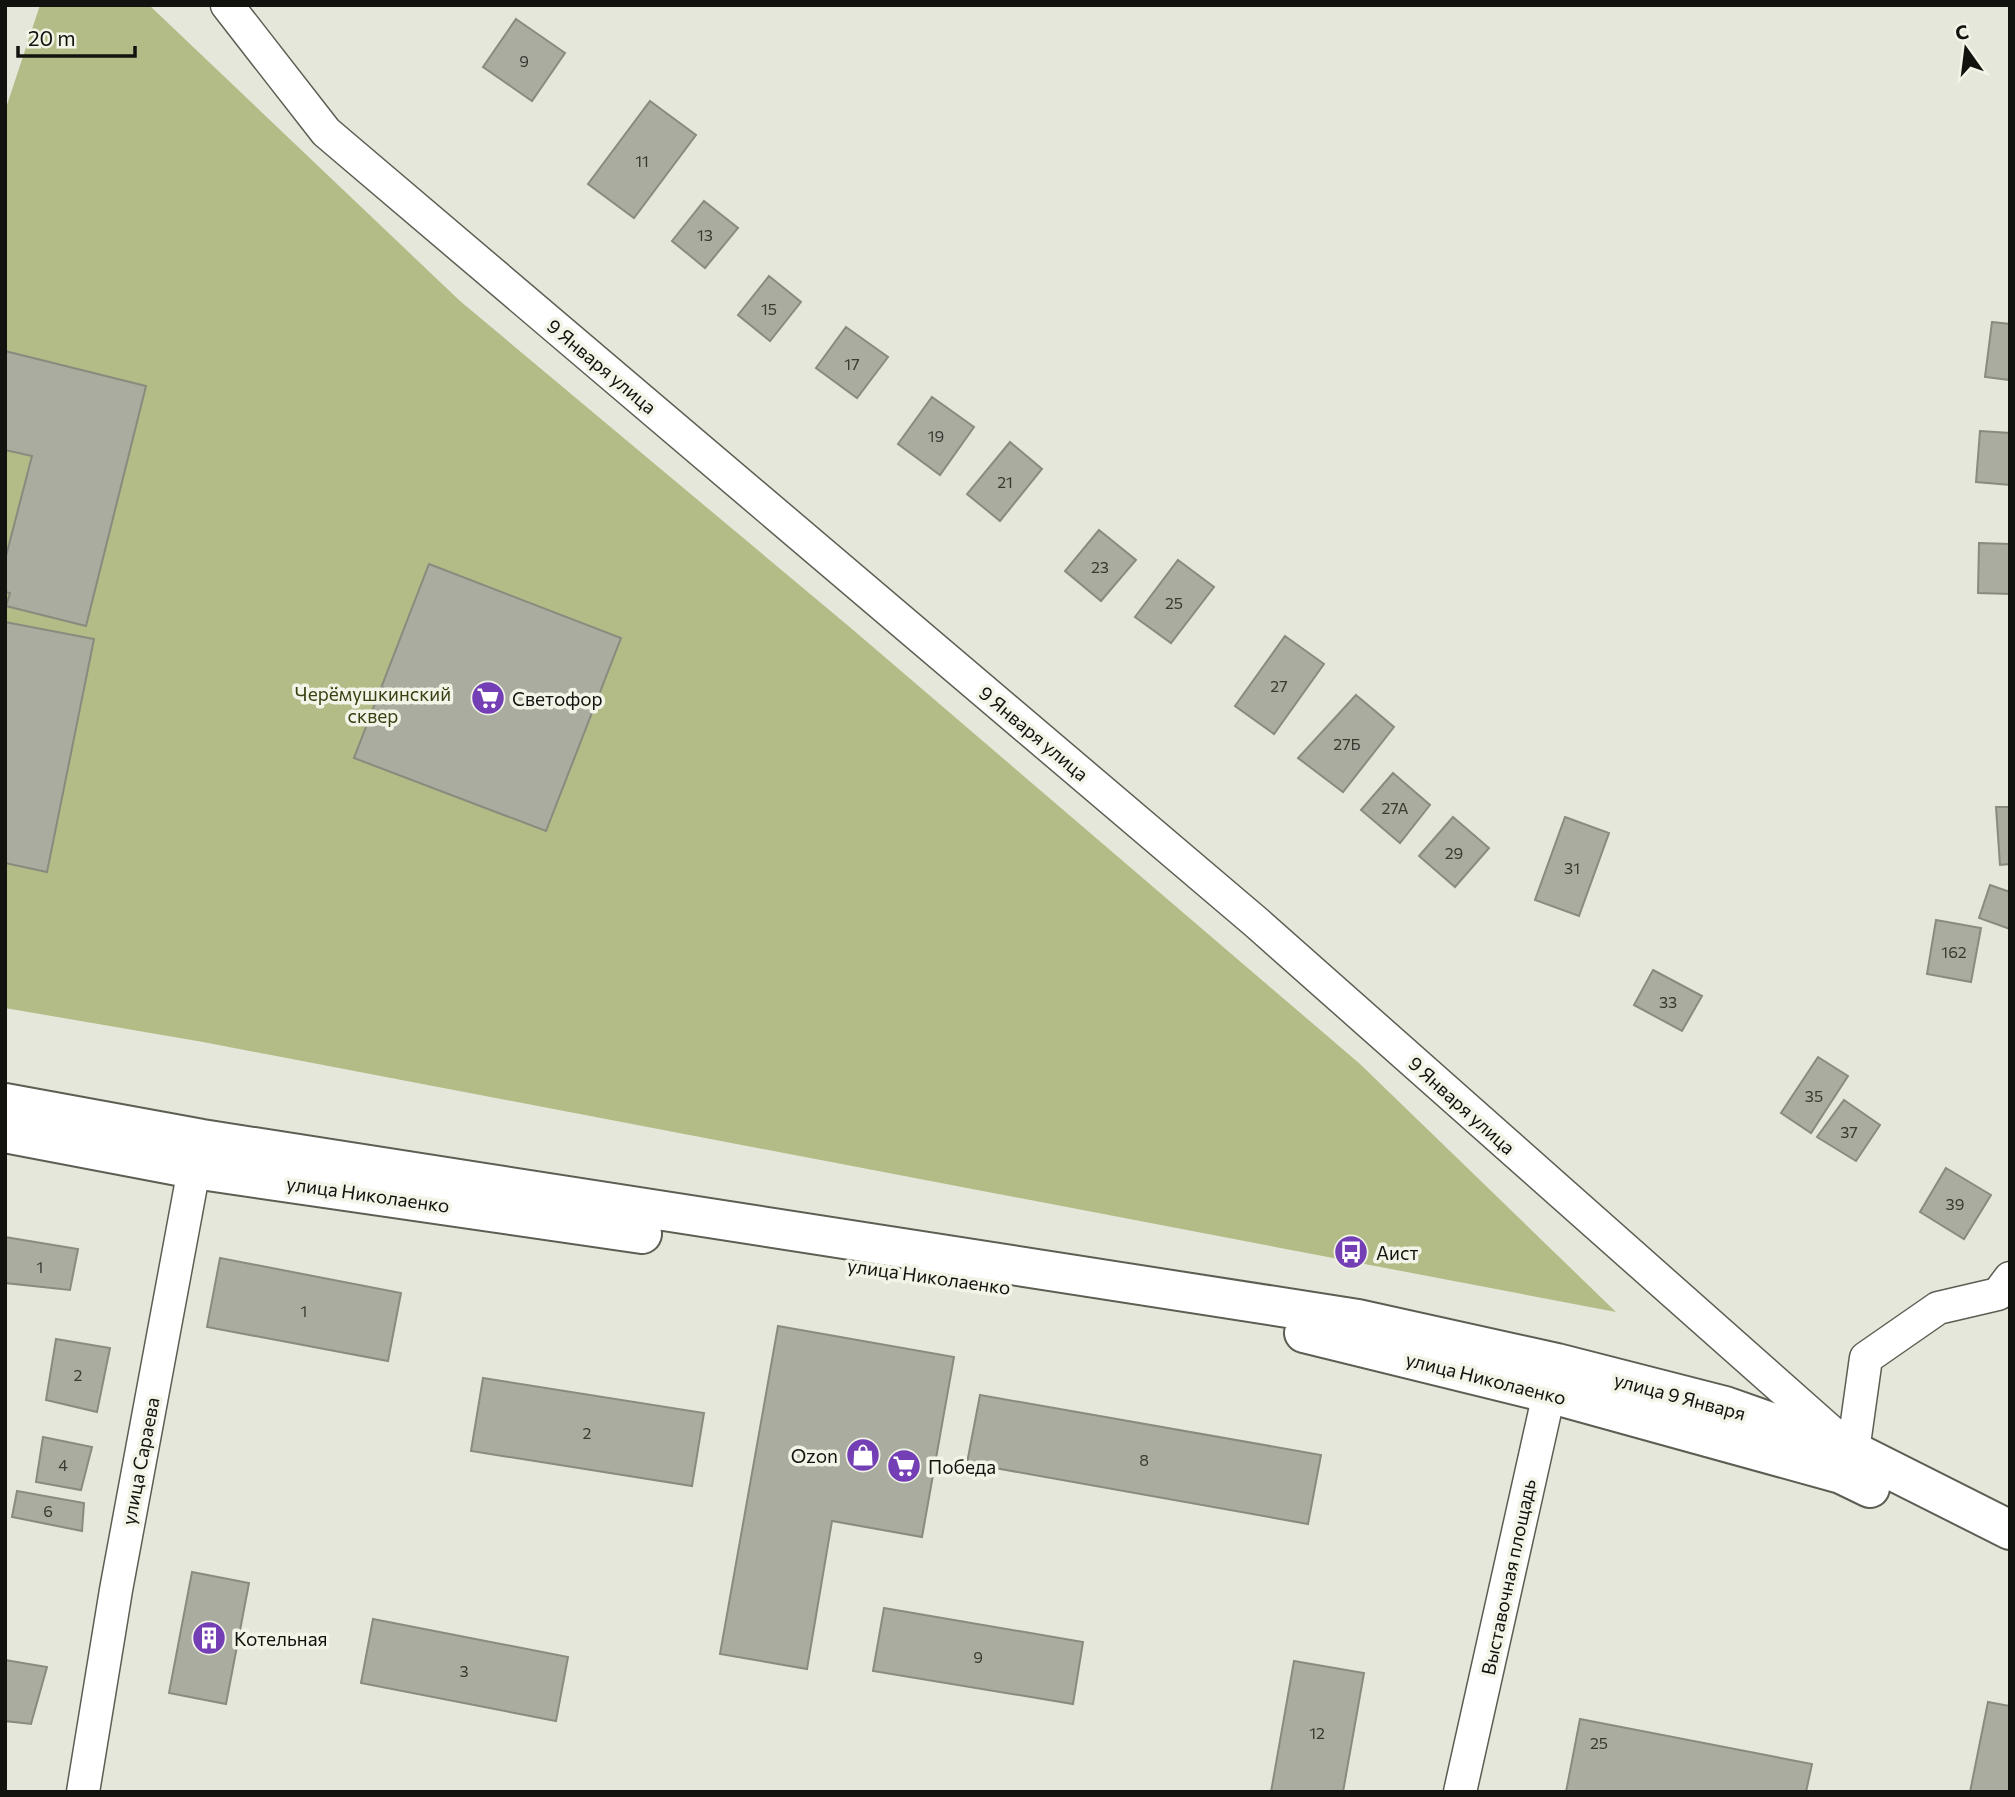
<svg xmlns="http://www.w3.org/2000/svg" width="2015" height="1797" font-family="Commissioner,sans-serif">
	<rect width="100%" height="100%" fill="#e4e7d9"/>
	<!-- green -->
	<path fill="#b3bb87" d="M40,5H149L460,301L852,629L1360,1064L1616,1312L203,1042L5,1008V111Z"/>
	<!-- building -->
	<path fill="#aaac9f" stroke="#898b7e" stroke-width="2" d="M516,19L565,53L532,101L483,67Z
		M650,101L696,135L634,218L588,184Z
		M704,201L738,228L705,268L672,241Z
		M769,276L801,302L770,341L738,315Z
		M1992,322L2010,324V380L1985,377Z
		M846,327L888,357L857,398L816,368Z
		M5,351L146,386L86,626L6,606L10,593L5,592V560L32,456L5,450Z
		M932,397L974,427L940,475L898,444Z
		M1980,431L2010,433V485L1976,482Z
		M1010,442L1042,469L1000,521L967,494Z
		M1099,530L1136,560L1101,601L1065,571Z
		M1979,543L2010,544V594L1978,593Z
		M1178,560L1214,587L1171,643L1135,617Z
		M429,564L621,638L546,831L354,758Z
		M5,622L94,639L47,872L5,863Z
		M1285,636L1324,664L1274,734L1235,706Z
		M1356,695L1394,727L1343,792L1298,758Z
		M1393,773L1430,805L1400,843L1361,810Z
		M1996,807H2010V864L2000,865Z
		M1453,817L1489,848L1455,887L1419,856Z
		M1565,817L1609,833L1579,916L1535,900Z
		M1990,885L2010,892V929L1979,918Z
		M1936,920L1981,928L1971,982L1927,974Z
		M1653,970L1702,996L1682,1031L1634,1005Z
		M1818,1057L1848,1076L1811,1133L1781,1113Z
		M1844,1100L1880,1125L1856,1161L1817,1137Z
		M1946,1168L1991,1195L1964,1239L1920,1212Z
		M5,1237L78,1249L70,1290L5,1283Z
		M220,1258L401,1293L388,1361L207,1327Z
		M778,1326L954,1357L922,1537L832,1521L807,1669L720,1654Z
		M56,1339L110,1348L97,1412L46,1400Z
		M483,1378L704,1413L692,1486L471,1451Z
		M980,1395L1321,1455L1308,1524L967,1463Z
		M43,1437L92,1447L81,1490L36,1482Z
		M17,1491L84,1503L82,1531L12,1517Z
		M192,1572L249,1583L226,1704L169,1693Z
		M884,1608L1083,1642L1073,1704L873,1671Z
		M373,1619L568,1657L556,1721L361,1683Z
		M5,1660L47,1667L31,1724L5,1721Z
		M1294,1661L1364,1673L1343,1792H1271Z
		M1988,1702L2010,1706V1792H1970Z
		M1580,1719L1812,1764L1806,1792H1566Z"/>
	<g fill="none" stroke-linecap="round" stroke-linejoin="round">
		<!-- street casing -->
		<g stroke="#5c5e53" stroke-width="35">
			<path id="street" d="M227,5L326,132L1257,923L1847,1446
				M1853,1451L1866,1358L1938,1308L1998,1294L2010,1278
				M83,1792L116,1590L194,1169L183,1148
				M1460,1792L1554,1371"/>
		</g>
		<!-- secondary casing -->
		<g stroke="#5c5e53" stroke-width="42">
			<path id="secondary" d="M5,1103L202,1139L1358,1319L1557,1363L1725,1406L1853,1451L2010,1530
				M5,1133L194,1169L642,1234
				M1304,1333L1548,1393L1841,1474L1870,1488"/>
		</g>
		<!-- street -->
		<use href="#street" stroke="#fff" stroke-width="32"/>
		<!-- secondary -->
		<use href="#secondary" stroke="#fff" stroke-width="38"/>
	</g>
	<!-- icons -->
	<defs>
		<g id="supermarket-disc" transform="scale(1.75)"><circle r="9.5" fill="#743eb5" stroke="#f1f4e6"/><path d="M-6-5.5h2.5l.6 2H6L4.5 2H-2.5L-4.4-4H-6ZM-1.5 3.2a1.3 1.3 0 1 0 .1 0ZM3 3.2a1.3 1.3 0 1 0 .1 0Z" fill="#fff"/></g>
		<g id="bus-disc" transform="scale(1.75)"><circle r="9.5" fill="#743eb5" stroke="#f1f4e6"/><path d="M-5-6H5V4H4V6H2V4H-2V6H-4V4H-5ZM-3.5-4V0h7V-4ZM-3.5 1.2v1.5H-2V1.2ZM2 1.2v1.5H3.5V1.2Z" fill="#fff"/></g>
		<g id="shop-disc" transform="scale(1.75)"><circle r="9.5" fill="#743eb5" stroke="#f1f4e6"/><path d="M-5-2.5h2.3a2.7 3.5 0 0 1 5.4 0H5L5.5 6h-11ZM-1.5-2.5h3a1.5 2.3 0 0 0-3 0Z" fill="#fff"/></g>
		<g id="building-disc" transform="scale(1.75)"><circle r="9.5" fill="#743eb5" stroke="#f1f4e6"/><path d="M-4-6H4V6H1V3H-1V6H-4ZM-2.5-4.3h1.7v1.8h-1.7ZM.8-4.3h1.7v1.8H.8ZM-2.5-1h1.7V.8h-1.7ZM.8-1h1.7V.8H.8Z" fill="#fff"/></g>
	</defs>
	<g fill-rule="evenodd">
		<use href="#supermarket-disc" x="488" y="698"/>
		<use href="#bus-disc" x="1351" y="1252"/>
		<use href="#shop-disc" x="863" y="1455"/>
		<use href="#supermarket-disc" x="904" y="1466"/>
		<use href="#building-disc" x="209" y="1638"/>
	</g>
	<g text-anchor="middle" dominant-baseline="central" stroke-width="7" stroke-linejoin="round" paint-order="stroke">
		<!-- number labels -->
		<g font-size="16" fill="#383932">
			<text x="524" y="60">9</text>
			<text x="642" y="160">11</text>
			<text x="705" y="234">13</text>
			<text x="769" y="308">15</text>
			<text x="852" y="363">17</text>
			<text x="936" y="435">19</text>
			<text x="1005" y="481">21</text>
			<text x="1100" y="566">23</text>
			<text x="1174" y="602">25</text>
			<text x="1279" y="685">27</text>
			<text x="1347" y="743">27Б</text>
			<text x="1395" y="807">27А</text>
			<text x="1454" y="852">29</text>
			<text x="1572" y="867">31</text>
			<text x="1954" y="951">162</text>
			<text x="1668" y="1001">33</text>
			<text x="1814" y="1095">35</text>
			<text x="1849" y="1131">37</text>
			<text x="1955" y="1203">39</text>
			<text x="40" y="1266">1</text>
			<text x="304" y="1310">1</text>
			<text x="78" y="1374">2</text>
			<text x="587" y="1432">2</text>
			<text x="1144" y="1459">8</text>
			<text x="63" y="1464">4</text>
			<text x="48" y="1510">6</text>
			<text x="978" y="1656">9</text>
			<text x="464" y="1670">3</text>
			<text x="1317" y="1732">12</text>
			<text x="1599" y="1742">25</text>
		</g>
		<!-- street labels -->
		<g font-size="19" fill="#12130e" stroke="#f1f4e6">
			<text transform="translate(602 366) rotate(40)">9 Января улица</text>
			<text transform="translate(1034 733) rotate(40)">9 Января улица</text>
			<text transform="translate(1462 1105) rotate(42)">9 Января улица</text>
			<text transform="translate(368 1194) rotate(8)">улица Николаенко</text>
			<text transform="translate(929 1276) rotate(8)">улица Николаенко</text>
			<text transform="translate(1486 1378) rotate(14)">улица Николаенко</text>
			<text transform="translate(1680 1396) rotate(15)">улица 9 Января</text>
			<text transform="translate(140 1461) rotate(-79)">улица Сараева</text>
			<text transform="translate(1508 1577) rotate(-78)">Выставочная площадь</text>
		</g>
		<!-- park labels -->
		<g font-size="19" fill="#3a3f12" stroke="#f1f4e6">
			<text x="373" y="693">Черёмушкинский<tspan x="373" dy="22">сквер</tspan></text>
		</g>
		<!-- poi labels -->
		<g font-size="19" fill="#12130e" stroke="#f1f4e6" text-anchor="start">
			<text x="512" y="698">Светофор</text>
			<text x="1376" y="1252">Аист</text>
			<text x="838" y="1455" text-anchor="end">Ozon</text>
			<text x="928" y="1466">Победа</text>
			<text x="234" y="1638">Котельная</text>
		</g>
	</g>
	<!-- border -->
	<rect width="2015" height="1797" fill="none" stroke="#12130e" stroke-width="14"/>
	<!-- north arrow -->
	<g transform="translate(1966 49) rotate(346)" stroke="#f1f4e6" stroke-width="5" paint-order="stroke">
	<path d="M0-5L12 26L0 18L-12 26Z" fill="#12130e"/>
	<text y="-10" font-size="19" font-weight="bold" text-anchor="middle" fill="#12130e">С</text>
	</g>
	<!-- scale -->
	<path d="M18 46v10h117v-10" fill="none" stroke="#12130e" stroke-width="3.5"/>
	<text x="28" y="46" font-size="21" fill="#12130e" stroke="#f1f4e6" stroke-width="5" paint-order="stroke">20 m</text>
</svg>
